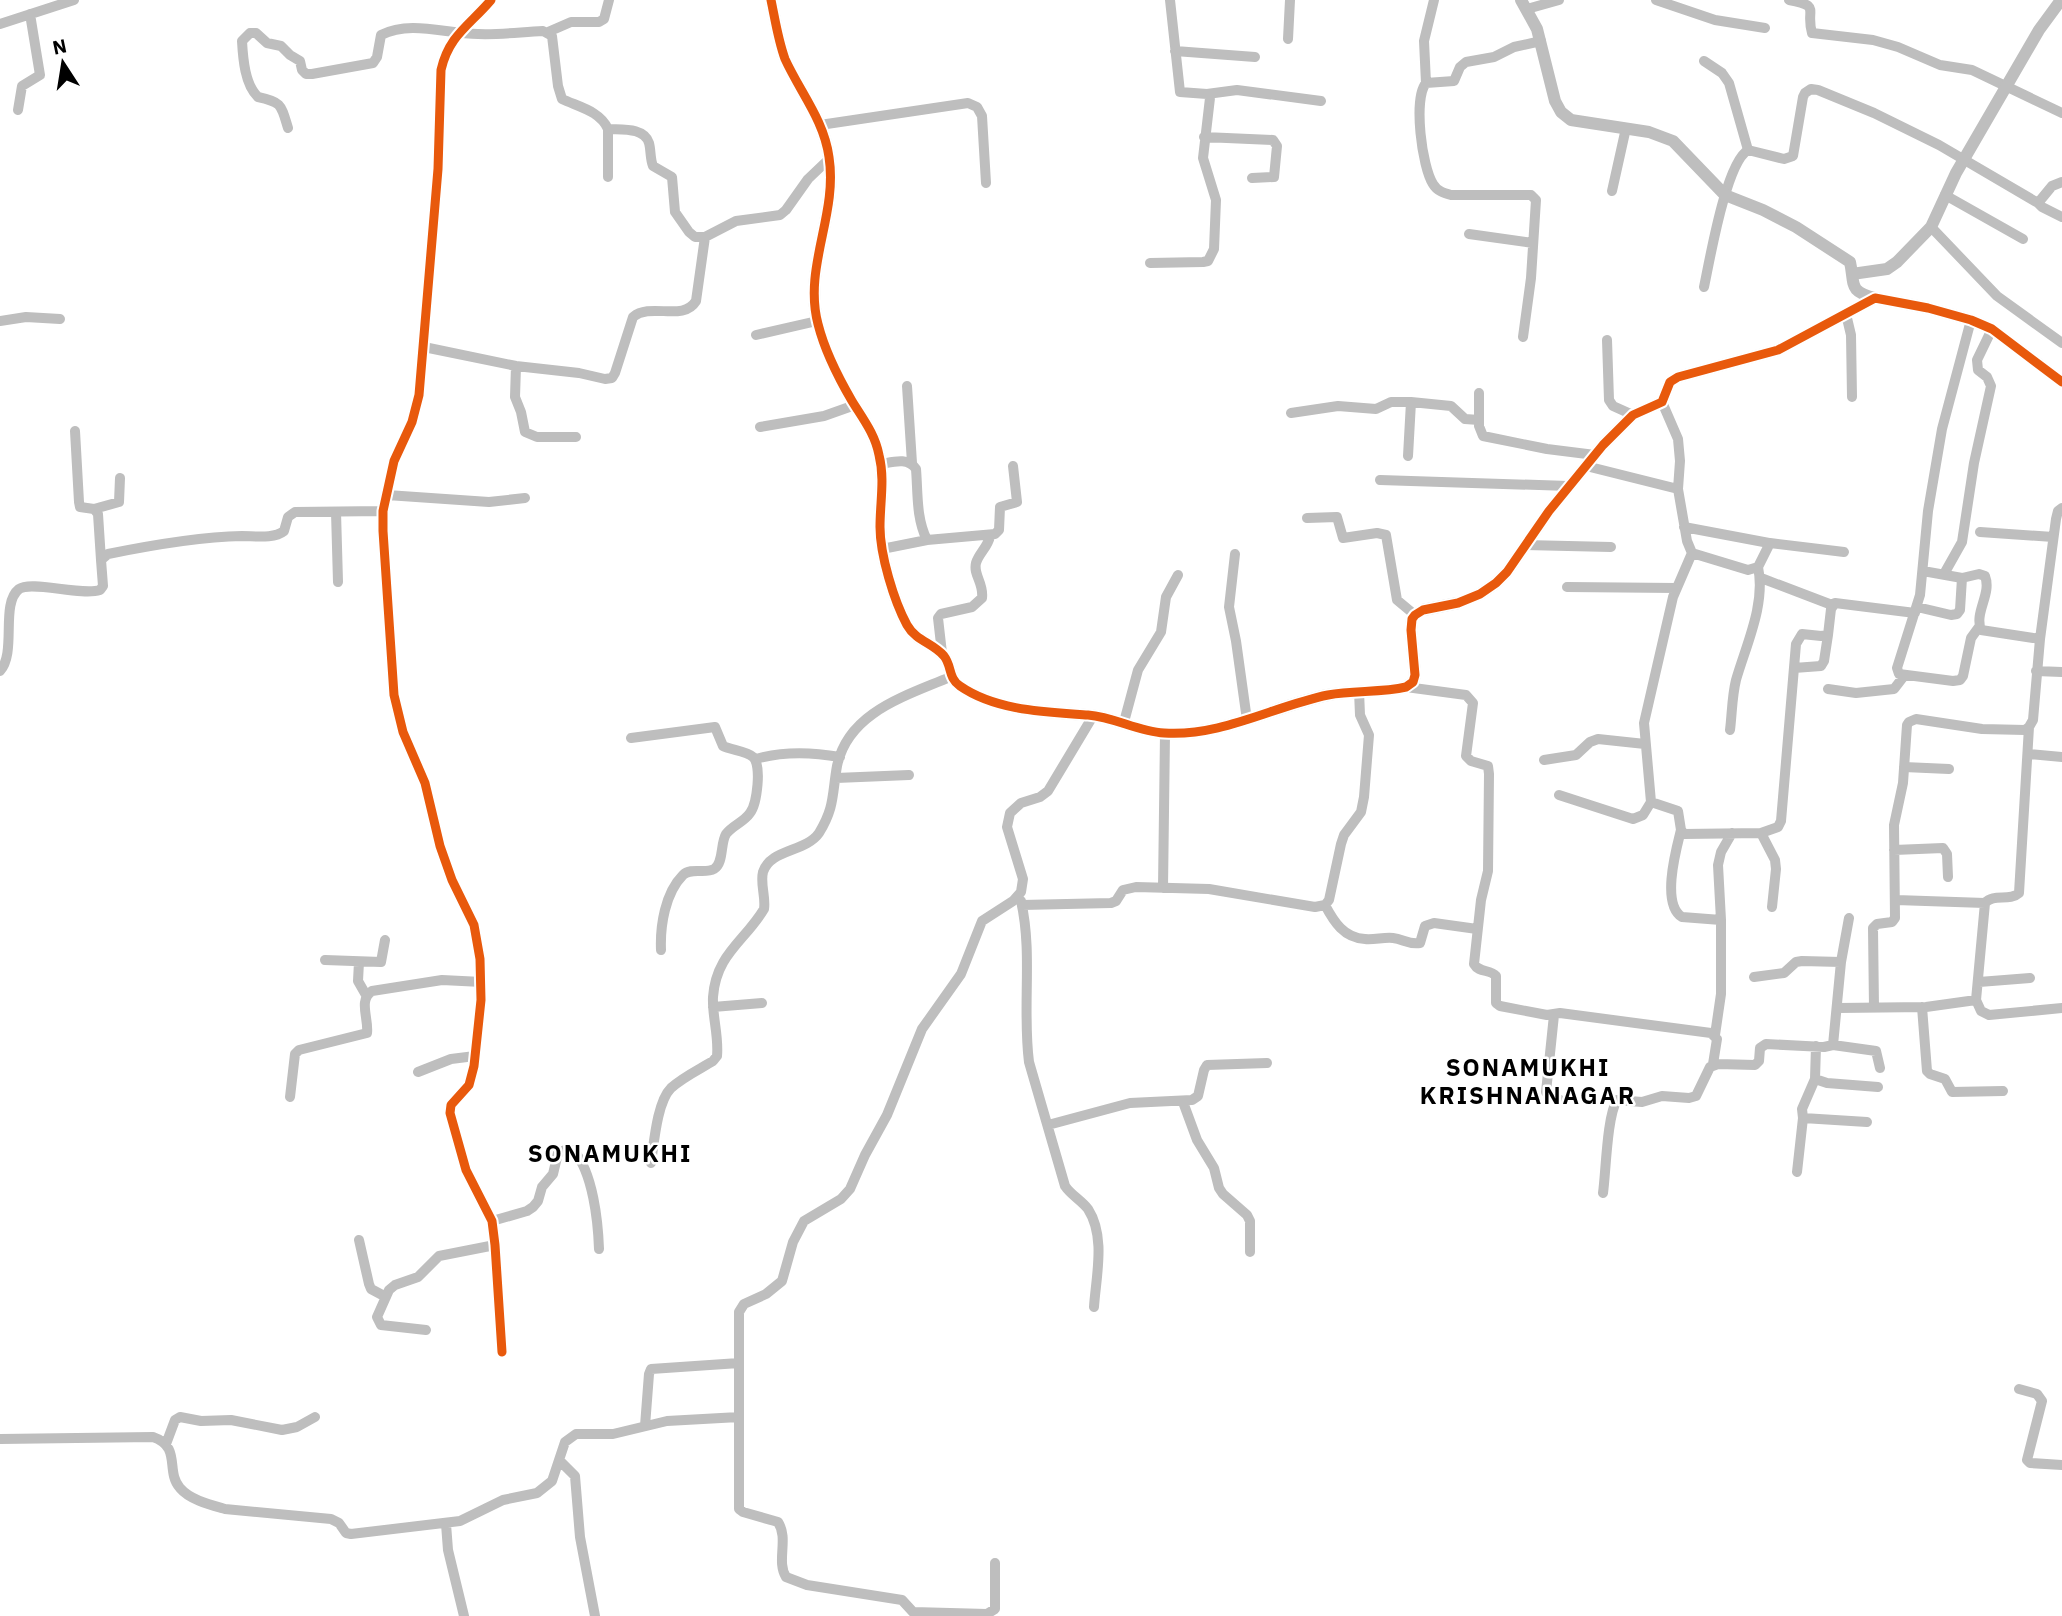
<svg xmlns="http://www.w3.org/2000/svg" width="2062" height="1616" font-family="'IBM Plex Sans',sans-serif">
	<rect width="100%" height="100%" fill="#fff"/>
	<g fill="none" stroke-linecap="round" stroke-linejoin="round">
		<!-- minor -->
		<path stroke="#bebebe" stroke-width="10" d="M491,0C470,25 449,35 441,70L438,169L419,395L412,422L394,461L383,511V531L394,695L403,732L425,783L440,846L452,880L474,925L480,959L481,1000L474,1066L469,1085L451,1105L450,1113L466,1170L492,1221L495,1245L502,1352
			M1656,0L1715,20L1765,28
			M1789,0C1822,6 1805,9 1812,33L1873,40L1898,47L1940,65L1972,70L2062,113
			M1527,9L1559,0
			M0,24L74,0
			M548,32L571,22H599L604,19L609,0
			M1288,39L1290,0
			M1175,51L1255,57
			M1704,61L1722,73L1729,83L1748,150
			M1426,83L1424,41L1434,0
			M1207,94L1237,90L1321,101
			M18,110L22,86L40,75L30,14
			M820,125L968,103L977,107L982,116L986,183
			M288,128C281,105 282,102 258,97C245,85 243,59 242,41L250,33H256L267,43L281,46L290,55L300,61L302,70L306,74H312L373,63L377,57L381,35C411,20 446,34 478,34C499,35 521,32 543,31L552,36L558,86L562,99C579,107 600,111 608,129V177
			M608,129C621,130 644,127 649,143C651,150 650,159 653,166L672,177L675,212L689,232L695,237H705L736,221L780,215L786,210L808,179L829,159
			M1204,137L1273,140L1277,146L1274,177L1252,178
			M1612,191L1626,128
			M1945,195L2023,239
			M2038,203L2052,186L2062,182
			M1931,227L1997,296L2062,343
			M1469,234L1533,243
			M1150,263L1203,262L1208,261L1214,249L1216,200L1203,158L1210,98L1207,94L1180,92L1170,0
			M1704,287C1710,259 1726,163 1748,150L1784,159L1793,156L1803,97L1805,93L1811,89L1818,90L1874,113L1939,145L2038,203L2042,207L2062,217
			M1846,314L1851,335L1852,397
			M1971,320L1942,429L1928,511L1920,595L1897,668L1899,674L1953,681L1960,680L1963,676L1971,638L1979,627
			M0,321L26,317L60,319
			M756,335L817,321
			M1523,337L1531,278L1536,200L1531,195H1451C1444,193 1437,191 1433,184C1422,167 1413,99 1426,83L1454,81L1460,67L1466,62L1494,57L1514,47L1541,41
			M1607,340L1609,400L1613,406L1633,415
			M424,347L516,366L579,373L605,379L612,378L615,373L633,317C651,302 683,322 696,301L705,237
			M516,366L515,397L521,412L525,432L537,437H576
			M907,386L912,463
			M1479,393V426L1483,436L1547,449L1595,455
			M1662,402L1678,439L1680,461L1678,489L1687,541L1692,553L1748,570L1758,567L1770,543L1844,552
			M1291,413L1338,406L1376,409L1391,402H1411L1451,406L1465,419L1479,420
			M760,427L824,416L855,405
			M75,431L79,502L80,507L94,509L98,514L101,560
			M1408,456L1411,402
			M881,464C893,462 908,457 916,469C918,493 916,518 927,540
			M1586,466L1678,489
			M1380,480L1569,486
			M387,495L489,502L525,498
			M94,509L119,502L120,478
			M336,512L338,582
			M1307,518L1337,517L1343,538L1377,533L1386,535L1397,600L1415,615
			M1684,527L1769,543
			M1980,532L2053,537
			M1525,545L1611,547
			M882,549L927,540L995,534L999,530L1000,507L1017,502L1013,466
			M1692,553L1673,597L1644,723L1651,802L1678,811L1681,830L1684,834L1761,833L1778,827L1781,821L1796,644L1802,634L1821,636L1828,635L1831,609L1835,603L1915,613
			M1235,554L1229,607L1236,641L1247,720
			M1944,574L1962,542L1974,463L1991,386L1987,377L1978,370L1977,360L1992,329
			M1761,578L1832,605
			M1962,578L1979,574L1985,576C1992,594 1974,612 1981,630L2040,639
			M1567,587L1676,588
			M1917,607L1951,615L1957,614L1960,610L1962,578L1923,571
			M942,653L938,618L941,614L972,607L982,598C984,583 973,575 976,563C979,553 988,547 990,536
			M1794,668L1821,666L1824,661L1828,635
			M0,671C17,652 0,604 19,589C31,580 80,596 100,590L103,586L101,560L108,554C152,545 197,537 242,536C255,536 274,539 284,531L288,517L295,512L383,511
			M2036,671L2062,672
			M1406,687L1466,695L1473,703L1466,756L1471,761L1488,766L1489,774L1488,871L1481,900L1474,964C1479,973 1490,969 1496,976V1003L1500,1006L1547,1015L1560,1013L1711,1033L1717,1039L1713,1064
			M1828,689L1856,693L1894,689L1904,676
			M1124,722L1138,670L1161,632L1166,597L1178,575
			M1730,730C1732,714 1732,696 1736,680C1746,645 1766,604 1758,567
			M631,738L715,727L723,746C731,750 746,751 753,757C762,765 757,804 750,813C744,822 733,825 726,834C720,844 724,863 714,869C705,874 691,867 683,875C665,893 660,926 661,950
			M2028,754L2062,757
			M756,759C783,751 812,752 840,757
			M1544,760L1576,755L1590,742L1598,739L1645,744
			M1904,767L1949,769
			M836,778L909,775
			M1559,795L1633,819L1643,815L1651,802
			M1681,830C1676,850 1661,904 1682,917L1721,920
			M1761,833L1775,860L1776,869L1772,907
			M1894,850L1943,848L1947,854L1948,877
			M1163,888L1165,734
			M1896,900L1985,903
			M1021,901C1033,954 1022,1008 1029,1062L1065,1186C1071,1195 1081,1200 1088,1209C1106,1237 1096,1276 1094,1307
			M1022,905L1111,903L1116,901L1123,890L1136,887L1209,889L1315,907L1325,905L1329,900L1341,844L1344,835L1361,812L1364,797L1369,735L1360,715L1359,691
			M1325,905C1334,922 1344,938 1365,939C1374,940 1384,937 1393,938C1403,939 1409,945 1420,943L1425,926L1434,923L1477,929
			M325,960L381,962L385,940
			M359,962L358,981L366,995
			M1754,977L1784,973L1796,962L1802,961L1841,962
			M1979,982L2030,978
			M1976,1000L1981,1011L1989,1015L2062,1008
			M713,1007L762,1003
			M1922,1007L1927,1071L1930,1074L1945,1079L1952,1092L2003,1091
			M1838,1008L1926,1007L1976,1000L1985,903C1994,893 2009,902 2019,893L2029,727
			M1874,1008L1873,928L1877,924L1892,922L1895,918L1894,825L1903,783L1907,725L1909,722L1916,719L1982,729L2025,730L2029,727L2033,720L2040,639L2056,519L2058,511L2062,508
			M1554,1015L1546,1092L1549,1096L1560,1100
			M1715,1035L1721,994V920L1718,865L1721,852L1732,833
			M1833,1045L1876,1051L1880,1068
			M1816,1046L1815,1079L1802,1109L1803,1118L1867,1122
			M418,1072L451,1059L475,1056
			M1815,1079L1827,1083L1878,1087
			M290,1097L295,1054L299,1050L367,1033C369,1019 358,1000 372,991L442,980L482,982
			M1183,1102L1197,1140L1214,1168L1219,1188L1223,1194L1247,1215L1250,1221V1252
			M1048,1125L1130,1103L1192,1100L1198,1096L1204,1070L1207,1065L1267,1063
			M651,1163C654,1143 657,1102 671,1088C683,1077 700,1069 713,1061L717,1056C719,1036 712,1016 713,997C716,954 745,941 764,909C766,897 760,884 763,872C770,849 806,852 819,833C835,807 832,794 837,766C848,712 906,696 950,677
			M1797,1172L1803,1118
			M1603,1193C1606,1171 1607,1116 1617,1100L1642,1102L1662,1096L1689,1098L1696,1096L1710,1067L1718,1064L1755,1065L1759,1061L1760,1048L1766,1044L1824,1047L1833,1045L1841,962L1849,918
			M492,1221L527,1211L533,1207L538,1201L542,1187L553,1174L558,1153L568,1149L574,1151C593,1173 598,1221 599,1249
			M359,1240L369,1284L371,1289L386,1297
			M426,1330L381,1325L377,1317L389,1290L395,1285L418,1277L439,1256L495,1245
			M2019,1389L2037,1394L2042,1401L2027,1460L2030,1463L2062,1465
			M645,1426L649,1374L651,1369L739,1363
			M0,1439L153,1437C182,1447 165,1471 180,1488C190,1500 211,1505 225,1509L331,1519L339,1523L346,1533L351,1534L460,1521L503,1500L537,1493L552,1481L565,1442L576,1434H613L667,1421L739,1417
			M166,1444L175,1420L180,1417L201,1421L231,1420L282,1430L297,1427L315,1417
			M560,1461L575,1476L580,1537L595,1616
			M446,1524L448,1550L464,1616
			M995,1563V1609L987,1614L913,1612L902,1600L807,1585L786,1577C776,1561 789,1539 778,1522L743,1512L739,1509V1312L744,1304L766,1294L782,1281L793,1242L804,1221L841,1199L850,1189L865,1155L887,1115L922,1029L961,974L982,921L1013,901L1021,892L1023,879L1007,827L1010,813L1021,803L1040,797L1048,791L1093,716"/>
		<!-- tertiary -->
		<path stroke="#bebebe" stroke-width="12" d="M771,0C775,19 778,40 785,59C800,92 824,120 829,157C838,215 803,267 818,324C825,352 838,377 852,401C863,419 875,434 879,455C885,479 880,502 880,527C880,555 894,601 907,625C916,641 933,643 944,656C952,666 948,678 960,686C996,711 1047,712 1088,715C1115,717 1138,732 1164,733C1221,737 1274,706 1328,695C1354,690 1381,693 1406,687L1413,682L1415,675L1411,630L1412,619L1415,615L1423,610L1458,603L1480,594L1496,583L1507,572L1549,511L1603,445L1633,415L1662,402L1670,382L1678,377L1778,350L1875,298L1928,308L1971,320L1992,329L2062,382
			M1521,0L1537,29L1555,101L1561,112L1571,120L1649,132L1673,141L1725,195L1763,210L1796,227L1850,262C1855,285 1848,291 1875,298
			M1852,274L1887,269L1897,262L1931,227L1956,173L2039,30L2061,0"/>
		<!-- cycleway casing -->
		<g stroke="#fff" stroke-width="13">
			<path id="cycleway" d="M491,0C470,25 449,35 441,70L438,169L419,395L412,422L394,461L383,511V531L394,695L403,732L425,783L440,846L452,880L474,925L480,959L481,1000L474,1066L469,1085L451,1105L450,1113L466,1170L492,1221L495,1245L502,1352
				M771,0C775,19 778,40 785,59C800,92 824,120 829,157C838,215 803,267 818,324C825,352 838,377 852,401C863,419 875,434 879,455C885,479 880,502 880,527C880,555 894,601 907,625C916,641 933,643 944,656C952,666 948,678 960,686C996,711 1047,712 1088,715C1115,717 1138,732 1164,733C1221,737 1274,706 1328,695C1354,690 1381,693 1406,687L1413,682L1415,675L1411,630L1412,619L1415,615L1423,610L1458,603L1480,594L1496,583L1507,572L1549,511L1603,445L1633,415L1662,402L1670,382L1678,377L1778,350L1875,298L1928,308L1971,320L1992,329L2062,382"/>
		</g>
		<!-- cycleway -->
		<use href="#cycleway" stroke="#e8590c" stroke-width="9"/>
	</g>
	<g text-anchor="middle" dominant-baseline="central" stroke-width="5" stroke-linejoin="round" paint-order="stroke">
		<!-- district labels -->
		<g font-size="24" font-weight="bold" letter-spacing="2" fill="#000" stroke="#fff">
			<text x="1528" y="1067">SONAMUKHI<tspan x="1528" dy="28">KRISHNANAGAR</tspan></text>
			<text x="610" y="1153">SONAMUKHI</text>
		</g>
	</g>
	<!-- north arrow -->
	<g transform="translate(63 63) rotate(348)" stroke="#ffffff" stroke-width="5" paint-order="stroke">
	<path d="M0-5L12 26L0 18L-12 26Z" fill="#000000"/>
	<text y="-10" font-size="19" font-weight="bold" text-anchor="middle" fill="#000000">N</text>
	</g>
</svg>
